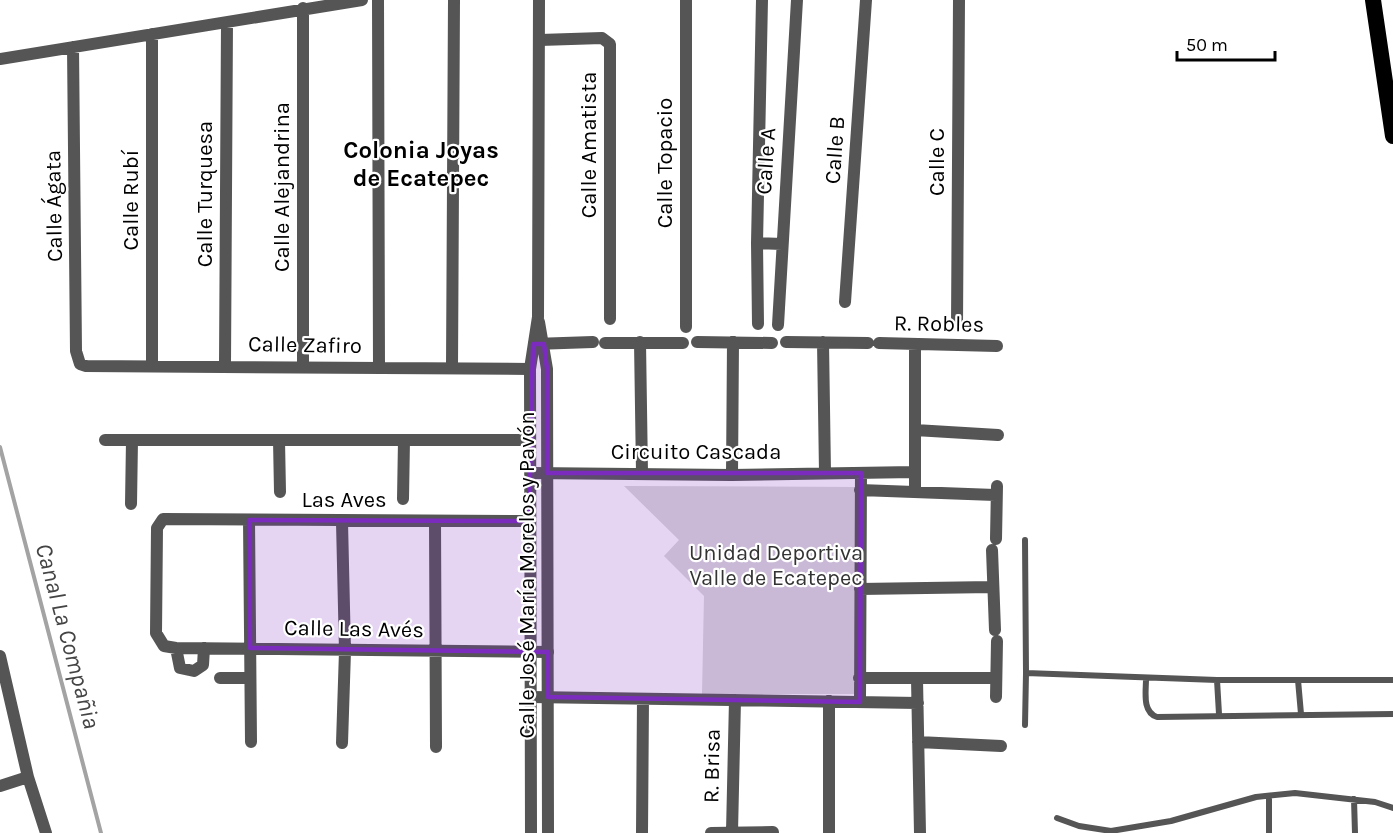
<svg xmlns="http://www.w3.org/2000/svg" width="1393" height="833" font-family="Karla,sans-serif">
	<rect width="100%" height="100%" fill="#fff"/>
	<!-- green -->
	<path fill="#dcdcdc" d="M624,486L857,487L854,694H702L704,596L664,556L679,540Z"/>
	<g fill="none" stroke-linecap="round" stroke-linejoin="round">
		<!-- stream -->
		<path stroke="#a3a3a3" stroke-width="4" d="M0,447L101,833"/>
		<!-- service -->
		<path stroke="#555" stroke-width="6" d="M1025,540L1026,673L1217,680H1393
			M1146,679C1146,692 1142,712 1157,717L1393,714
			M1217,680L1219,714
			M1298,680L1301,714
			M1025,725L1026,673
			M1269,796V833
			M1354,799L1355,833
			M1057,818L1079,826L1111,831L1171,821L1256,797L1295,793L1375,802L1393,808"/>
		<!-- minor -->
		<path stroke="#555" stroke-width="12" d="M378,0L379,367
			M303,8V366
			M540,40L602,38L610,44V319
			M73,47L76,351L80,364L86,366L530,369
			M0,59L362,0
			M757,243L782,244
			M845,302L866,0
			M758,324L757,243L762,0
			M778,325L797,0
			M957,325L959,0
			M686,327V0
			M640,342L642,473
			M697,342L772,343
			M786,342L868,343
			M823,342L825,473
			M605,343H683
			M879,343L997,346
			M534,344L593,342
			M225,365L227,22
			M152,366V34
			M452,368L454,0
			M915,430L998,435
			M105,440H530
			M279,440L280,492
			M531,473L732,475L914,472
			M732,475L733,342
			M860,490L995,495
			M915,492V345
			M403,499L404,440
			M131,504L132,440
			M249,520L251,742
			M435,521L436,747
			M529,521L163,519L157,528L156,633L164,646L176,648L548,652
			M996,539L997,486
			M992,550L995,630
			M860,589L992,587
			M176,648L180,668L194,671L203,665L204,648
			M0,656L28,777L46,833
			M220,678H249
			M859,678H995
			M917,679L920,833
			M531,697L918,703
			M996,697L997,641
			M829,701V833
			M860,702L861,473
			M918,742L1001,746
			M342,743L345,651L342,522
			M0,786L28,777
			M732,832L735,700
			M642,833L643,699
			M711,833L773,832"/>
		<!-- tertiary -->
		<path stroke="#555" stroke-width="12" d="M539,322L547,369L548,833
			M531,833L530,369L538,317L539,0"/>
		<!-- trunk -->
		<path stroke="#000" stroke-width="16" d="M1373,0L1393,136"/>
	</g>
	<!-- marked area -->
	<path fill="#7b2cbf" fill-opacity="0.2" stroke="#7b2cbf" stroke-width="4.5" stroke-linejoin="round" d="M533,344H544L547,369V473H861L860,702L548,697V652L250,648L249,520L529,521Z"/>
	<g text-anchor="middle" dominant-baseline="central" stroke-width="4.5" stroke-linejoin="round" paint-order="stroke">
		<!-- street labels -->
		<g font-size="22" fill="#000" stroke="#fff">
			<text transform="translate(589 145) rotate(-90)">Calle Amatista</text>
			<text transform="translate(835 150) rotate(-86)">Calle B</text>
			<text transform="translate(766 161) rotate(-86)">Calle A</text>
			<text transform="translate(937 162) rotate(-90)">Calle C</text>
			<text transform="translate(665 163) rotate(-90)">Calle Topacio</text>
			<text transform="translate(282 187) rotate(-90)">Calle Alejandrina</text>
			<text transform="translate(205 194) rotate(-90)">Calle Turquesa</text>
			<text transform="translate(131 200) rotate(-90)">Calle Rubí</text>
			<text transform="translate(54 206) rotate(-91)">Calle Ágata</text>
			<text transform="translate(939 324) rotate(1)">R. Robles</text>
			<text transform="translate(305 345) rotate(1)">Calle Zafiro</text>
			<text x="696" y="452">Circuito Cascada</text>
			<text x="344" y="500">Las Aves</text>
			<text transform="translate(527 575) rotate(-90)">Calle José María Morelos y Pavón</text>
			<text transform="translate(354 629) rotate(1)">Calle Las Avés</text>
			<text transform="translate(712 766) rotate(-89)">R. Brisa</text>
		</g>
		<!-- park labels -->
		<g font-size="22" fill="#333" stroke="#fff">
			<text x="776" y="553">Unidad Deportiva<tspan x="776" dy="25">Valle de Ecatepec</tspan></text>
		</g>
		<!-- neighbourhood labels -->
		<g font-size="24" font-weight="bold" fill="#000" stroke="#fff">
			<text x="421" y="150">Colonia Joyas<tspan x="421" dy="28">de Ecatepec</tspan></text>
		</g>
		<!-- water labels -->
		<g font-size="24" font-style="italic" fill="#444" stroke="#fff">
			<text transform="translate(68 636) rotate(75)">Canal La Compañia</text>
		</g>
	</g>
	<!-- scale -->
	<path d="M1177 51v9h98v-9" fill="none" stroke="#000000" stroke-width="3"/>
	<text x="1186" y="51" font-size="18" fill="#000000" stroke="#ffffff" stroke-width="4.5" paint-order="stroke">50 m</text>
</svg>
